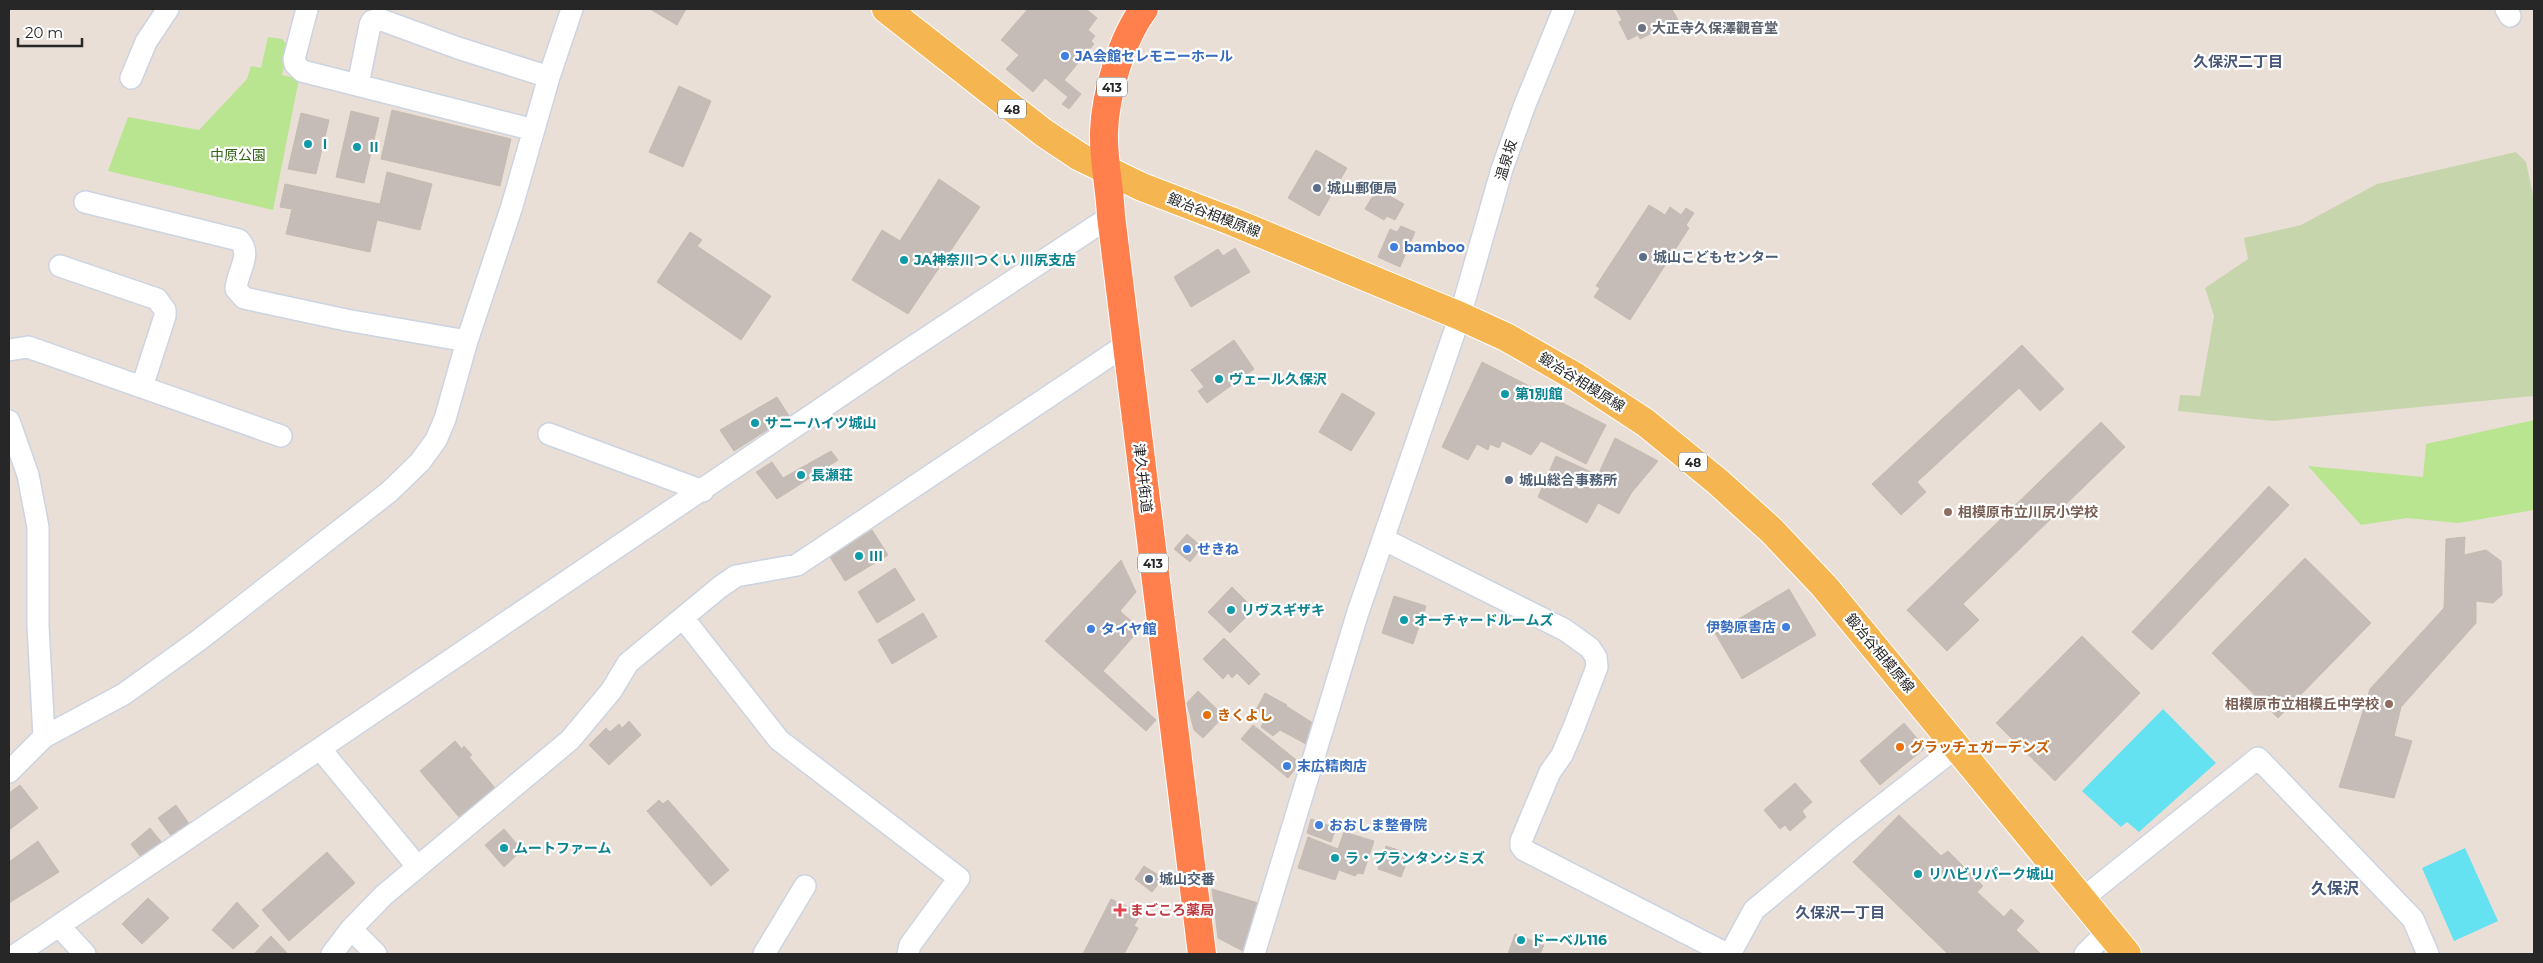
<svg xmlns="http://www.w3.org/2000/svg" width="2543" height="963" font-family="Montserrat,'Noto Sans JP',sans-serif">
	<rect width="100%" height="100%" fill="#eadfd7"/>
	<!-- green -->
	<path fill="#b9e490" d="M268,37L282,39L289,47L282,75L299,79L273,210L108,171L128,117L199,130L247,79L251,66L261,68Z
		M2534,420V510L2458,523L2407,518L2361,525L2308,466L2423,477L2426,444Z"/>
	<!-- cemetery -->
	<path fill="#c7d5ad" d="M2516,152L2526,162L2534,200V396L2273,421L2178,411L2180,395L2200,396L2214,316L2205,288L2248,259L2244,238L2301,225L2377,184Z"/>
	<!-- water -->
	<path fill="#64e2f2" d="M2163,709L2216,763L2139,832L2127,822L2121,827L2082,791Z
		M2465,848L2498,921L2454,941L2422,868Z"/>
	<!-- building -->
	<path fill="#c5bcb7" stroke="#c5bbb1" d="M650,9H686L677,25Z
		M1028,9H1086L1097,18L1088,30L1095,36L1091,41L1094,44L1064,80L1081,94L1069,109L1062,104L1068,97L1045,78L1033,92L1006,69L1019,55L1001,40Z
		M1616,9H1672L1678,20L1640,39L1638,35L1628,40L1619,22L1622,20Z
		M679,86L711,101L683,167L649,152Z
		M392,110L511,139L500,186L381,159Z
		M351,111L379,118L364,183L336,177Z
		M301,113L329,120L316,174L288,169Z
		M1316,150L1347,168L1319,216L1288,198Z
		M387,172L432,184L420,230L377,220L370,252L286,234L292,209L280,207L285,184L380,204Z
		M939,179L980,207L908,314L852,280L882,230L900,241Z
		M1377,189L1404,204L1395,220L1387,216L1384,220L1365,209Z
		M1649,205L1665,215L1670,207L1681,215L1686,208L1694,213L1686,225L1689,228L1630,320L1594,297L1600,288L1596,286Z
		M1401,226L1415,232L1400,267L1378,257L1390,229L1397,232Z
		M690,232L702,240L697,246L771,296L741,340L657,282Z
		M1235,248L1250,272L1191,307L1174,277L1218,249L1223,256Z
		M1234,340L1254,369L1207,403L1198,391L1204,387L1191,370Z
		M2022,345L2064,389L2040,411L2019,388L1917,482L1926,492L1901,515L1872,484Z
		M1482,362L1606,425L1586,464L1541,441L1531,455L1502,441L1499,448L1490,444L1488,450L1477,444L1468,460L1442,447Z
		M1342,393L1375,413L1351,451L1319,432Z
		M777,397L789,416L734,451L720,430Z
		M2101,422L2125,447L1963,604L1979,620L1947,651L1907,610Z
		M1615,438L1658,461L1632,492L1619,514L1598,503L1587,523L1538,497L1556,456L1598,475Z
		M831,451L838,460L777,499L756,472L772,462L783,478Z
		M2269,486L2289,505L2152,650L2132,632Z
		M872,530L888,555L845,581L830,557Z
		M1187,534L1202,547L1190,562L1174,549Z
		M2465,537L2464,555L2486,550L2501,561L2502,595L2493,603L2476,601V623L2401,707L2394,736L2412,741L2394,798L2339,787L2370,689L2444,608L2446,539Z
		M2305,558L2371,623L2278,718L2212,653Z
		M1121,560L1136,592L1120,611L1140,629L1103,671L1156,720L1146,731L1045,641Z
		M895,568L915,600L877,623L858,592Z
		M1232,587L1254,609L1230,633L1208,612Z
		M1789,589L1816,635L1742,679L1715,633Z
		M1394,596L1426,606L1413,644L1382,633Z
		M923,613L937,637L892,664L878,640Z
		M2082,636L2140,693L2055,781L1996,723Z
		M1224,638L1260,674L1249,685L1237,673L1232,678L1228,673L1223,679L1203,659Z
		M1198,691L1224,716L1203,738L1194,730L1187,703Z
		M1265,693L1287,705L1286,706L1313,723L1306,744L1280,730L1273,736L1261,727L1266,716L1256,710Z
		M629,721L641,735L609,765L589,745L606,728L610,732L619,724L622,728Z
		M1904,723L1925,748L1880,785L1860,761Z
		M1253,725L1300,763L1288,778L1241,739Z
		M455,741L462,749L464,746L472,755L469,757L495,788L459,817L420,771Z
		M1795,783L1812,802L1802,811L1806,817L1790,831L1785,825L1780,829L1764,810Z
		M20,785L38,808L9,830V793Z
		M659,800L663,804L668,800L729,870L711,886L647,811Z
		M176,805L192,828L175,841L158,818Z
		M1899,815L1941,856L1948,851L1983,886L1977,892L2004,917L2011,909L2024,921L2016,930L2041,954H1948L1853,862Z
		M1311,819L1336,828L1331,842L1307,833Z
		M150,828L163,844L143,860L131,844Z
		M504,829L522,850L504,867L485,845Z
		M1344,832L1374,841L1363,874L1358,873L1355,876L1339,870L1335,880L1298,868L1308,837L1338,849Z
		M38,841L59,872L9,903V862Z
		M1386,846L1410,854L1401,877L1378,869Z
		M327,852L355,883L289,941L262,910Z
		M1144,866L1163,878L1152,892L1135,879Z
		M1212,889L1258,903L1243,951L1218,938Z
		M148,898L169,918L142,944L122,924Z
		M1111,899L1141,913L1134,926L1138,928L1124,954H1083Z
		M237,902L259,926L233,949L212,930Z
		M1515,934L1544,945L1540,954H1508Z
		M271,936L288,954H254Z"/>
	<g fill="none" stroke-linecap="round" stroke-linejoin="round">
		<!-- street casing -->
		<g stroke="#ccd3e1" stroke-width="24">
			<path id="street" d="M307,9L294,59L295,64L302,71L534,130
				M2506,9L2510,16
				M131,78L146,42L168,9
				M358,85L370,25L372,21L379,19L458,48L549,77
				M85,202L239,240C253,255 237,271 236,289L244,298L346,320L467,341
				M60,266L157,299L165,310V316L142,387
				M9,350L28,347L281,436
				M9,421L28,475L38,527V626L44,737L9,772
				M549,434L703,491
				M1383,539L1565,630L1590,648L1596,657L1597,667L1574,727L1562,755L1550,772L1521,841V846L1524,850L1727,954
				M683,618L779,740L959,878L910,945L908,954
				M44,737L124,694L199,640L389,492L420,462L436,440L445,419L467,341L512,206L549,77L572,9
				M321,750L417,866
				M2082,899L2258,758L2413,919L2428,954
				M59,926L85,954
				M351,929L376,954
				M17,954L896,358L1111,216
				M332,954L351,929L384,895L570,740L611,691L628,663L720,587L736,576L797,565L1127,344
				M764,954L805,886
				M1254,954L1358,612L1460,316L1502,169L1524,107L1564,9
				M1730,954L1754,910L1844,835L1957,747
				M2085,954L2108,931"/>
		</g>
		<!-- primary casing -->
		<g stroke="#fff" stroke-width="30">
			<path id="primary" d="M886,9L1044,133L1080,157L1142,187L1231,221L1460,316L1506,337L1576,377L1646,423L1717,481L1772,531L1824,586L2127,954"/>
		</g>
		<!-- highway casing -->
		<g stroke="#fff" stroke-width="30">
			<path id="highway" d="M1144,9C1122,38 1105,95 1104,132C1103,160 1110,188 1111,216L1202,954"/>
		</g>
		<!-- street -->
		<use href="#street" stroke="#fff" stroke-width="21"/>
		<!-- primary -->
		<use href="#primary" stroke="#f5b651" stroke-width="28"/>
		<!-- highway -->
		<use href="#highway" stroke="#ff7f4d" stroke-width="28"/>
	</g>
	<!-- markers -->
	<circle fill="#6b7280" stroke="#fff" stroke-width="2" cx="1642" cy="28" r="5"/>
	<g fill="#3f7fe0" stroke="#fff" stroke-width="2">
		<circle cx="1065" cy="56" r="5"/>
		<circle cx="1394" cy="247" r="5"/>
		<circle cx="1187" cy="549" r="5"/>
		<circle cx="1786" cy="627" r="5"/>
		<circle cx="1091" cy="629" r="5"/>
		<circle cx="1287" cy="766" r="5"/>
		<circle cx="1319" cy="825" r="5"/>
	</g>
	<g fill="#0f9aa8" stroke="#fff" stroke-width="2">
		<circle cx="308" cy="144" r="5"/>
		<circle cx="357" cy="147" r="5"/>
		<circle cx="904" cy="260" r="5"/>
		<circle cx="1219" cy="379" r="5"/>
		<circle cx="1505" cy="394" r="5"/>
		<circle cx="755" cy="423" r="5"/>
		<circle cx="801" cy="475" r="5"/>
		<circle cx="859" cy="556" r="5"/>
		<circle cx="1231" cy="610" r="5"/>
		<circle cx="1404" cy="620" r="5"/>
		<circle cx="504" cy="848" r="5"/>
		<circle cx="1335" cy="858" r="5"/>
		<circle cx="1918" cy="874" r="5"/>
		<circle cx="1521" cy="940" r="5"/>
	</g>
	<g fill="#5c6f8a" stroke="#fff" stroke-width="2">
		<circle cx="1317" cy="188" r="5"/>
		<circle cx="1643" cy="257" r="5"/>
		<circle cx="1509" cy="480" r="5"/>
		<circle cx="1149" cy="879" r="5"/>
	</g>
	<g fill="#8d6e63" stroke="#fff" stroke-width="2">
		<circle cx="1948" cy="512" r="5"/>
		<circle cx="2389" cy="704" r="5"/>
	</g>
	<g fill="#e8710a" stroke="#fff" stroke-width="2">
		<circle cx="1207" cy="715" r="5"/>
		<circle cx="1900" cy="747" r="5"/>
	</g>
	<path fill="#e0444e" stroke="#fff" stroke-width="2" d="M1117.5 902.5h5v5h5v5h-5v5h-5v-5h-5v-5h5z"/>
	<g text-anchor="middle" dominant-baseline="central" stroke-width="4.5" stroke-linejoin="round" paint-order="stroke">
		<!-- shield labels -->
		<g fill="#fff" stroke="#686868" stroke-width="1">
			<rect x="1097" y="77.5" width="30" height="19" rx="4"/>
			<rect x="998" y="99.5" width="28" height="19" rx="4"/>
			<rect x="1679" y="452.5" width="28" height="19" rx="4"/>
			<rect x="1138" y="553.5" width="30" height="19" rx="4"/>
		</g>
		<g font-size="12" font-weight="bold" fill="#272727">
			<text x="1112" y="87">413</text>
			<text x="1012" y="109">48</text>
			<text x="1693" y="462">48</text>
			<text x="1153" y="563">413</text>
		</g>
		<!-- worship labels -->
		<g font-size="14" font-weight="bold" fill="#5b616d" stroke="#fff" text-anchor="start">
			<text x="1652" y="28">大正寺久保澤觀音堂</text>
		</g>
		<!-- shop labels -->
		<g font-size="14" font-weight="bold" fill="#366cbe" stroke="#fff" text-anchor="start">
			<text x="1075" y="56">JA会館セレモニーホール</text>
			<text x="1404" y="247">bamboo</text>
			<text x="1197" y="549">せきね</text>
			<text x="1776" y="627" text-anchor="end">伊勢原書店</text>
			<text x="1101" y="629">タイヤ館</text>
			<text x="1297" y="766">末広精肉店</text>
			<text x="1329" y="825">おおしま整骨院</text>
		</g>
		<!-- culture labels -->
		<g font-size="14" font-weight="bold" fill="#0d838f" stroke="#fff" text-anchor="start">
			<text x="318" y="144">Ⅰ</text>
			<text x="367" y="147">Ⅱ</text>
			<text x="914" y="260">JA神奈川つくい 川尻支店</text>
			<text x="1229" y="379">ヴェール久保沢</text>
			<text x="1515" y="394">第1別館</text>
			<text x="765" y="423">サニーハイツ城山</text>
			<text x="811" y="475">長瀬荘</text>
			<text x="869" y="556">Ⅲ</text>
			<text x="1241" y="610">リヴスギザキ</text>
			<text x="1414" y="620">オーチャードルームズ</text>
			<text x="514" y="848">ムートファーム</text>
			<text x="1345" y="858">ラ・プランタンシミズ</text>
			<text x="1928" y="874">リハビリパーク城山</text>
			<text x="1531" y="940">ドーベル116</text>
		</g>
		<!-- park labels -->
		<g font-size="14" fill="#326416" stroke="#fff">
			<text x="238" y="155">中原公園</text>
		</g>
		<!-- street labels -->
		<g font-size="14" fill="#272727" stroke="#fff">
			<text transform="translate(1506 160) rotate(-73)">温泉坂</text>
			<text transform="translate(1214 215) rotate(21)">鍛冶谷相模原線</text>
			<text transform="translate(1582 382) rotate(32)">鍛冶谷相模原線</text>
			<text transform="translate(1143 478) rotate(83)">津久井街道</text>
			<text transform="translate(1880 653) rotate(50)">鍛冶谷相模原線</text>
		</g>
		<!-- service labels -->
		<g font-size="14" font-weight="bold" fill="#4e5e75" stroke="#fff" text-anchor="start">
			<text x="1327" y="188">城山郵便局</text>
			<text x="1653" y="257">城山こどもセンター</text>
			<text x="1519" y="480">城山総合事務所</text>
			<text x="1159" y="879">城山交番</text>
		</g>
		<!-- education labels -->
		<g font-size="14" font-weight="bold" fill="#785e54" stroke="#fff" text-anchor="start">
			<text x="1958" y="512">相模原市立川尻小学校</text>
			<text x="2379" y="704" text-anchor="end">相模原市立相模丘中学校</text>
		</g>
		<!-- food labels -->
		<g font-size="14" font-weight="bold" fill="#c56008" stroke="#fff" text-anchor="start">
			<text x="1217" y="715">きくよし</text>
			<text x="1910" y="747">グラッチェガーデンズ</text>
		</g>
		<!-- health labels -->
		<g font-size="14" font-weight="bold" fill="#be3a42" stroke="#fff" text-anchor="start">
			<text x="1130" y="910">まごころ薬局</text>
		</g>
		<!-- neighbourhood labels -->
		<g font-size="15" font-weight="bold" fill="#465778" stroke="#fff">
			<text x="2238" y="61">久保沢二丁目</text>
			<text x="1840" y="912">久保沢一丁目</text>
		</g>
		<!-- quarter labels -->
		<g font-size="16" font-weight="bold" fill="#465778" stroke="#fff">
			<text x="2335" y="888">久保沢</text>
		</g>
	</g>
	<!-- border -->
	<rect width="2543" height="963" fill="none" stroke="#272727" stroke-width="20"/>
	<!-- scale -->
	<path d="M18 38v8h64v-8" fill="none" stroke="#272727" stroke-width="2.5"/>
	<text x="25" y="38" font-size="15" fill="#272727" stroke="#ffffff" stroke-width="4" paint-order="stroke">20 m</text>
</svg>
